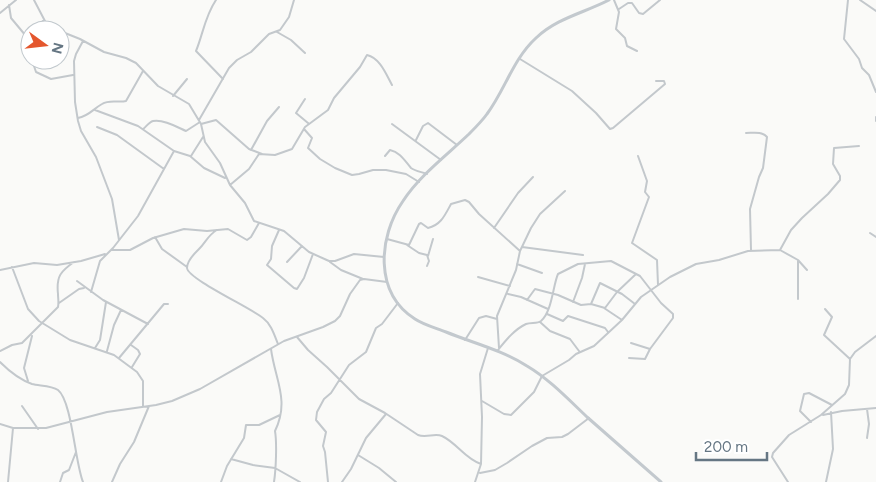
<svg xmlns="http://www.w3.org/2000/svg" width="876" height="482" font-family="Figtree,sans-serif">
	<rect width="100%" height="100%" fill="#fafaf8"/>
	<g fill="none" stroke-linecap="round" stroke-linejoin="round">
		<!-- street -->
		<path stroke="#c3c8cc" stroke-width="2" d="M34,0L46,23L57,30
			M216,0C205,16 203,34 196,51L223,79
			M614,0L619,12L616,29L625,38L627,46L637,51
			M848,0L844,39L859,59L862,68L869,75L876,92
			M860,0L876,11
			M9,5L11,18L26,36L30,35
			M619,9L628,3H632L639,13L643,14L660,0
			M0,13L16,0
			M33,30L44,20
			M60,31L80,39L104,52L126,58L136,63L158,86L189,104L201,124L205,142L220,163L230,185L245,203L254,221L284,231L309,252L329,261H335L354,254L384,257
			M277,32L291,40L305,53
			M83,41L76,54L74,61L75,102L78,121L81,131L96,157L112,199L119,240
			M520,59L572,91L596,113L610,129L613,128L665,84L664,81H656
			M32,60L36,72L51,79L73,75
			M173,96L187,79
			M305,99L296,113L308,123
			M95,110L138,126L174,151L190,156L204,168L225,178
			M876,117V121
			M78,118C89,116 93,109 102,104C110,99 118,103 126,101L143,71
			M199,120L229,68L237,60L251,52L269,34L280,30L289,17L294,0
			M201,124L216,120L249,149L262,154
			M392,124L441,160
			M97,127L117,135L164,169
			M143,129C146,127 149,122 153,121C163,119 177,127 186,131L200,122
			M304,129L312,138L308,148L320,159L335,168L352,175L359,174L373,170H386L406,174L419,182
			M746,133C753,133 762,131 767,137L763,168L759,177L750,209L751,250
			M416,140L423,126L428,123L457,145
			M251,150L267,121L279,107
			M191,156L203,137
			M385,156L390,150C400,152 405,161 411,168C415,171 422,172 427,174
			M638,156L647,181L645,192L649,197L632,243L657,260L658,285
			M230,185L249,169L259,154L275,155L292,149L305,127L328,110L334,98L360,67L367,55C380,58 386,74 392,85
			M494,228L518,193L533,177
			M217,230C208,235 206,242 199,249C195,253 187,260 187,268C188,279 251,308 263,318C271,324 274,334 278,344
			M279,230L272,246L271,259L267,265L294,288L297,289L304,278L313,254
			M870,233L876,237
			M155,237L162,249L187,267
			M387,239L409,245L419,224L421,223L428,228C441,225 445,215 451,204L465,200L469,202L479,214L520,251
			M407,245L419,253L427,255L429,261L427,266
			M522,247L583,255
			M111,250H130L153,238L184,229L207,231L228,229L247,240L251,237L259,223
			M780,250L798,260L807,270
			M428,256L433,239
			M287,262L302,246
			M330,262L341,270L363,279
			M517,264L542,273
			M12,267L28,309L39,321L70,340L114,355L137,372L143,381V407
			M0,270L34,263L57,265L81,261L105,254
			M478,277L510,286
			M77,281L103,300L148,324
			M91,292L100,261L113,248L138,216L174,151
			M508,294L521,297L548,309
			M798,299V260
			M527,300L535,289L558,295L581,305L591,304L605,308L617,292L636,274
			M573,302L582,278L585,264
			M59,303L79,289L84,288
			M591,304L600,283L622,294L635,304
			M604,308L622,320
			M825,309L832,317L824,335L850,359
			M547,314L563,321L568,316L605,328L608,332
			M540,322L550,331L570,339L579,351
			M297,337L308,350L327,367L359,399L385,413L418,435C426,438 435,433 442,436C457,443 465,459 481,464
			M465,340L479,318L486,316L497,319
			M631,343L650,349
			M131,345L138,350L140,354L132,367
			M95,348L100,340L106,302
			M499,348L497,316L516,270L520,251L531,228L540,214L565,191
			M271,349C275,380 290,400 275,431C277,443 276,469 274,482
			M498,350C506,340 515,329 526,324C531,322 537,324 541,321C552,312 553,285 558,274L578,264L611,261L640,276L661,303L673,314V318L650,349L645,359L629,358
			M0,351L12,345L22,343L58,307C59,302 58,299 58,294C56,276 61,271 74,262
			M107,351L114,325L121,310
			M119,358L164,304H168
			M0,362C8,370 21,380 32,384C39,386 51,385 58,390C72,401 75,463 83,482
			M28,381L24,368L32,336
			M482,401L504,414L511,415L534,392L542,376L569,360L576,354L594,346L622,320L641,297L670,277L696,264L719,260L748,251L780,250L791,230L802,218L828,194L840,180V176L833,164L834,148L859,146
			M22,406L38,429
			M823,415L842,411L876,408
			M811,422L800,411L804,394L809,393L832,405
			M0,424L13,428H46L107,412L156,405L172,401L200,389L284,341L323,327L335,321L340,316L350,294L360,280L364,279L387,282
			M867,438L869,424L867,409
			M358,455L379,468L396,482
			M231,459L253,465L275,468L300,482
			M480,473L495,470L507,463L532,446L547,438L562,437L568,434L589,418
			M8,482L13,428
			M60,482L63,473L69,470L76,452
			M112,482L120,464L134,442L149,406
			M221,482L227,466L244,438L246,425H259L280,415
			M328,482L325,452L323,446L326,432L316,420L317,412L324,399L331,393L349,365L366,352L376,328L382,324L398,303
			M342,482L351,469L366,438L386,414
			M475,482L481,464L482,417L480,374L488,348
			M788,482L772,457L773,453L789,435L821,415L845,394L849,385L850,359L855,352L876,336
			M826,482L833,449L831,412"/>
		<!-- secondary -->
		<path stroke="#c3c9ce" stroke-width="3" d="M609,0C584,13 557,18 536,38C513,59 505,90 487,114C482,121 475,128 469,134C447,155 420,175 403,201C378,237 374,293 415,319C424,325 436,328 446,332C473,343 502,350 527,366C549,379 568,399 587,417C612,439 636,460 661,482"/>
	</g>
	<!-- north arrow -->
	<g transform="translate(45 45) rotate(105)"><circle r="24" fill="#ffffff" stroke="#c1c8cd"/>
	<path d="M0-4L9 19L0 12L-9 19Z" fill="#e4572e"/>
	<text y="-8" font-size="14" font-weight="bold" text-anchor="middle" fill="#657683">N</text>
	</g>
	<!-- scale -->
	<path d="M696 452v8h71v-8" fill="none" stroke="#657683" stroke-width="2.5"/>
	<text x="704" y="452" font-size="15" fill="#657683" stroke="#ffffff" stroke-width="4" paint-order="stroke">200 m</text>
</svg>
